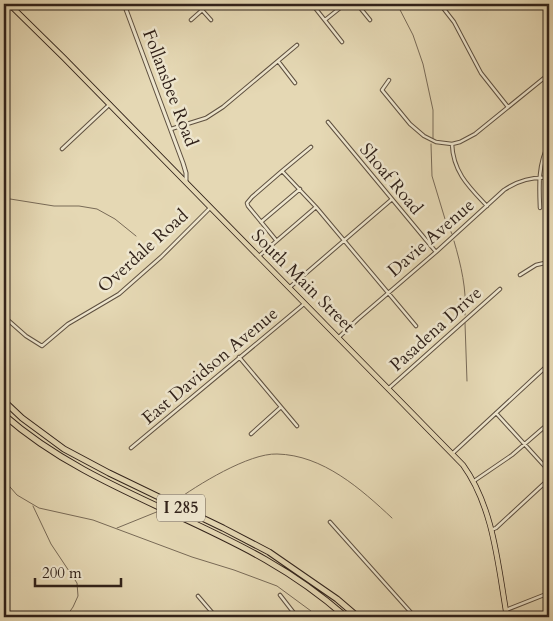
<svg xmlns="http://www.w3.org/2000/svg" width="553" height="621" font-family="Cardo,serif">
	<rect width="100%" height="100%" fill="#e5d8b4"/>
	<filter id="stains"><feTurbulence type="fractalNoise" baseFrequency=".004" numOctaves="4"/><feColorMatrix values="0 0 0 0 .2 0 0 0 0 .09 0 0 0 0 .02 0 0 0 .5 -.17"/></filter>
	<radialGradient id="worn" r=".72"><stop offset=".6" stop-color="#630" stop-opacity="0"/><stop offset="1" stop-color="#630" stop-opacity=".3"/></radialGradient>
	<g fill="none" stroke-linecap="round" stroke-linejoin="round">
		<!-- stream -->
		<path stroke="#786a57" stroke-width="1" d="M397,4L413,35L423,64L433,110V139
			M431,144L432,176L445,219L452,234
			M4,198L54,206H79L97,209L115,219L136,236
			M454,241C461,265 467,290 465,315
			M465,323L467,381
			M4,480L17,495L39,508L93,520L192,557L234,570L277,586L311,611L312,617
			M174,502C197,485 249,453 277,454C323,455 361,489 392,518
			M33,506L51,544L77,583L78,596L73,607L66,617
			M117,528L159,511"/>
		<!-- minor casing -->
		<g stroke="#5e5040" stroke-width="4.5">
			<path id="minor" d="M312,4L342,42
				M357,4L370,20
				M440,4L454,22L481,73L508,107
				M202,10L211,20
				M191,20L209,4
				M325,20L345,4
				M278,61L295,83
				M389,80L382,90L410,124L424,136L436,142L452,144L460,142L475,134L549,74
				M328,122L436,252
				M171,129L206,118L223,107L297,45
				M452,144C453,172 469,187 487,206
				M62,149L110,104
				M282,171L311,147
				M540,208C539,185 538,164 549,143
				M261,222L300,189
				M276,240L248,206L247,203L252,197L282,171L316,207L416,326
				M259,256L316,207
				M520,275L536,265L549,262
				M290,287L391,200
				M5,320L9,321L26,336L42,346L68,324L119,294L161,257L210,208
				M339,337L358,319L436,252L504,190C519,180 532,177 549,178
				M239,357L297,426
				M389,388L500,289
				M496,413L549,471
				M251,434L281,407
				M131,448L304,304
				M453,453L549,364
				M474,481L512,455L549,423
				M330,522L415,617
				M491,530L496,528L549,479
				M280,595L297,617
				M198,596L216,617
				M506,610L549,593"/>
		</g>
		<!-- tertiary casing -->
		<g stroke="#5e5040" stroke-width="5">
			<path id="tertiary" d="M124,4L183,163L186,173V182"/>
		</g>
		<!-- primary casing -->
		<g stroke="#31221a" stroke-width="6">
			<path id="primary" d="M9,4L64,58L463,465C494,508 498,566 507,617"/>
		</g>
		<!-- motorway casing -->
		<g stroke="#31221a" stroke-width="7">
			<path id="motorway" d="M4,401L22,418L64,449L109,473L223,528L269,552L337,599L358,617
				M4,415C80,482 179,510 266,560C294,576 322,596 346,617"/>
		</g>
		<!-- minor -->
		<use href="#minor" stroke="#eee6ce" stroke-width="2.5"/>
		<!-- tertiary -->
		<use href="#tertiary" stroke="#eee6ce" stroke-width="3"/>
		<!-- primary -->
		<use href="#primary" stroke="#e5d8b4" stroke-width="4.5"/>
		<!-- motorway -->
		<use href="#motorway" stroke="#e5d8b4" stroke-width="5"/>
	</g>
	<g text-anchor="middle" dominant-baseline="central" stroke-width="5" stroke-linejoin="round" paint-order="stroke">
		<!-- shield labels -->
		<rect fill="#eee6ce" stroke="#6a5d50" stroke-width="1" x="157" y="494.5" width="48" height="27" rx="4"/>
		<g font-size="16" font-weight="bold" fill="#31221a">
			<text x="181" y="508">I 285</text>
		</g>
		<!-- street labels -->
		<g font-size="18" fill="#31221a" stroke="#eee6ce">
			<text transform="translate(170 88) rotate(69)">Follansbee Road</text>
			<text transform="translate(391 179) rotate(50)">Shoaf Road</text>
			<text transform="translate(431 238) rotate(-41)">Davie Avenue</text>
			<text transform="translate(143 251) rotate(-42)">Overdale Road</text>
			<text transform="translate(303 281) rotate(45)">South Main Street</text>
			<text transform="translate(436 329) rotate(-42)">Pasadena Drive</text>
			<text transform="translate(210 366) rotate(-40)">East Davidson Avenue</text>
		</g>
	</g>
	<!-- margin -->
	<rect width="553" height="621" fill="none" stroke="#e5d8b4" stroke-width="20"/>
	<rect x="5" y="5" width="543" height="611" fill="none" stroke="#31221a" stroke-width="2.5"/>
	<rect x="10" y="10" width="533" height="601" fill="none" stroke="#31221a"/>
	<!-- scale -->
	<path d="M35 578v8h86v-8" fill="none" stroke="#31221a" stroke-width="2.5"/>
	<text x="42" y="578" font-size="15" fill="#31221a" stroke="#eee6ce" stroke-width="4" paint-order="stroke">200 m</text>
	<rect width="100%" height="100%" filter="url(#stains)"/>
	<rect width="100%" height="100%" fill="url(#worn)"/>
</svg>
